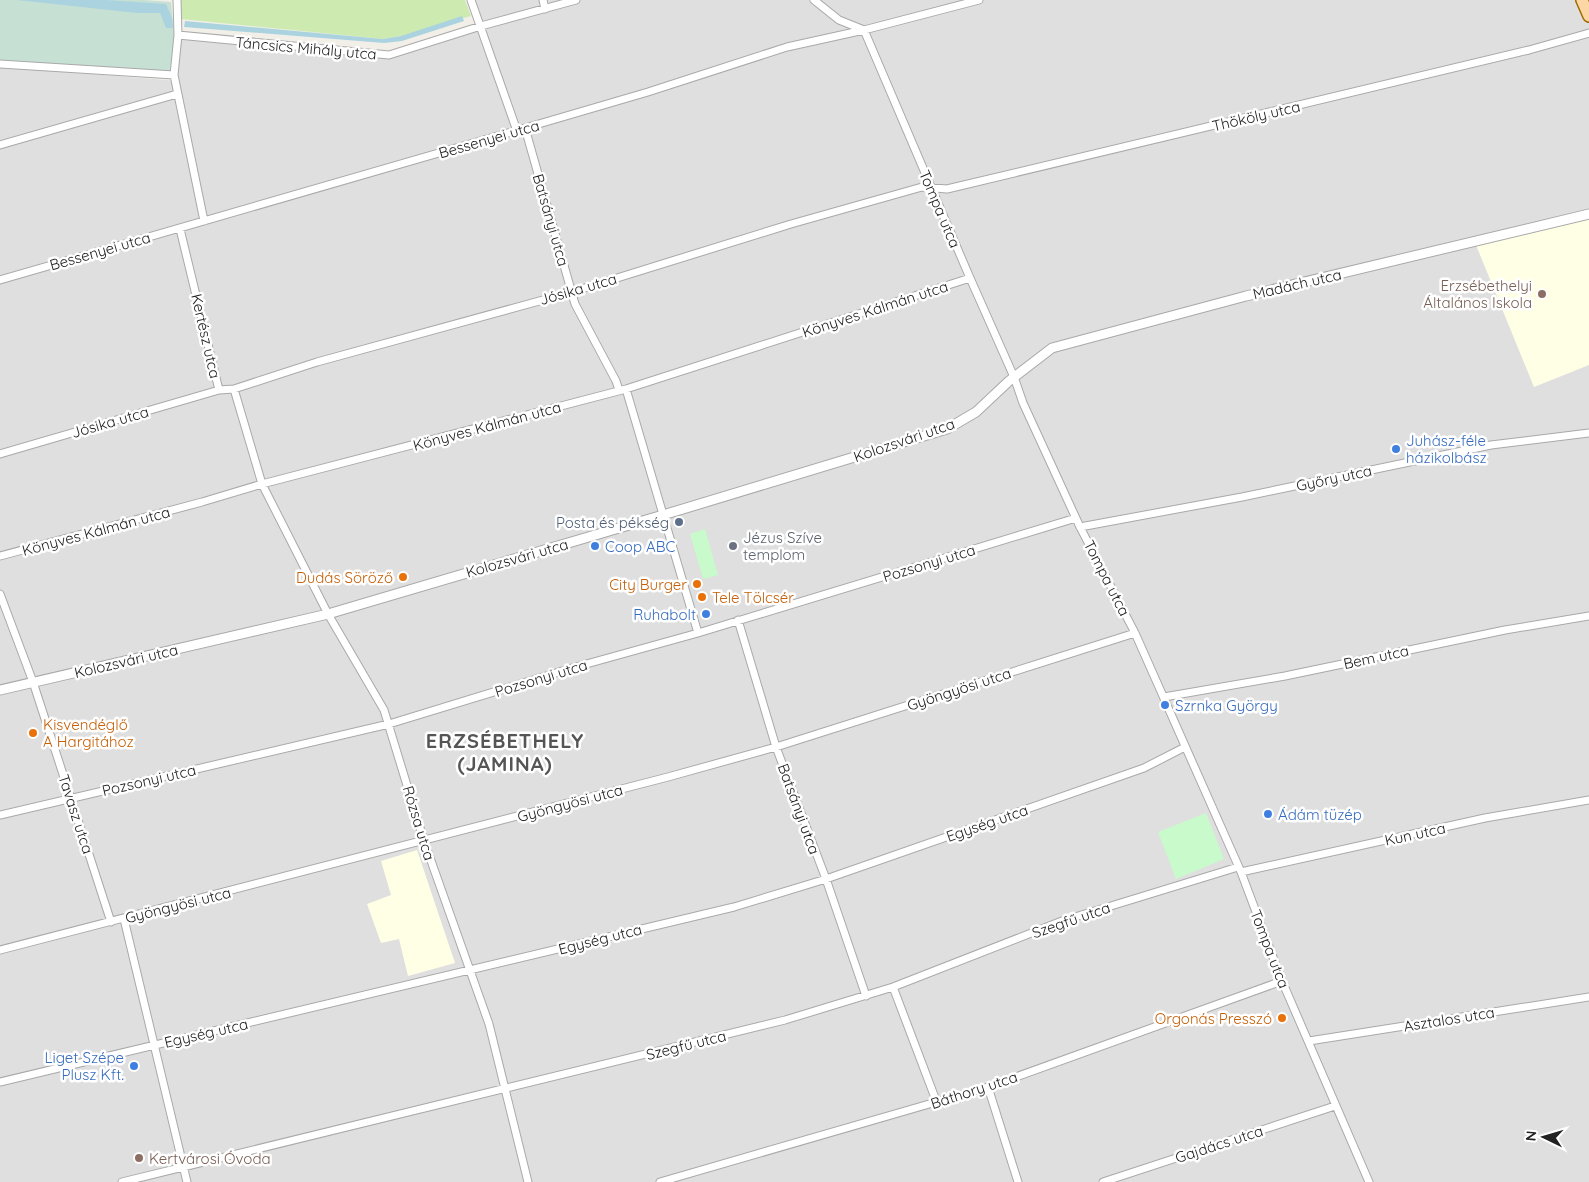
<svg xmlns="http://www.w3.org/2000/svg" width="1589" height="1182" font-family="Quicksand,sans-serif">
	<rect width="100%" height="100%" fill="#f2efe9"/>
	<!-- residential -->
	<path fill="#e0dfdf" d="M473,0H1589V1182H0V67L178,81V35L391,55L482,28Z"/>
	<!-- education -->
	<path fill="#ffffe5" d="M1589,219V365L1534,387L1476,245Z
		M417,850L455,963L408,976L399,939L381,943L367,904L391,895L381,861Z"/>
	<!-- grass -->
	<path fill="#cdebb0" d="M181,0H465L471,16L401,36L383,39L181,19Z"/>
	<!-- wetland -->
	<path fill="#c6e0d4" d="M0,0H144L171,2L174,35L170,71L0,60Z"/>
	<!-- park -->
	<path fill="#c8facc" d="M705,529L718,575L703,579L690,534Z
		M1206,813L1224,859L1176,879L1158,832Z"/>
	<!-- water -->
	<path fill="#aad3df" d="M17,0H106L166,4L172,18L173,28H166L160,13H137Z
		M462,16L464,21L402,41L384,43L184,27L185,21L383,39L401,36Z"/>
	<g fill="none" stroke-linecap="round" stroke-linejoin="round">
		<!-- minor casing -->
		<g stroke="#a9a9a9" stroke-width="9">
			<path id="minor" d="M177,0L178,35L174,75L204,221
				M471,0L517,131
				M543,0L545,9
				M814,0L839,20L864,30L970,278L1014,377L1023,403L1080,527L1135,633L1241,872L1282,981L1369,1182
				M178,35L389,55L481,26L576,0
				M0,64L174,75
				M525,128L575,304L616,381L619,390
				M0,145L177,94
				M180,229L219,390L234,389L317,362L572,292L791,224L922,187L947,189L1529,50L1589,33
				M0,280L525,128L648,92L787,47L864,30L979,0
				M234,389L262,484L328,614L384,710L424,841L489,1024L528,1182
				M626,389L698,633
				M0,454L219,390
				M1080,527L1242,497L1491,445L1589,433
				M0,556L202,502L262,484L626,389L970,278
				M0,594L33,682L111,922
				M738,620L776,747L826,879L866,996
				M1164,697L1285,676L1505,630L1589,616
				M0,815L389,724L572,668L698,633L1076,518
				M1241,872L1485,818L1589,800
				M124,919L187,1182
				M0,950L668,777L776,747L1135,633
				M893,987L937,1103
				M1309,1041L1589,997
				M0,1082L734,907L826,879L1144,768L1185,747
				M988,1087L1018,1182
				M122,1182L785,1020L893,987L1062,921L1238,867
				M660,1182L988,1087L1282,981
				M1103,1182L1335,1106"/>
		</g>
		<!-- tertiary casing -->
		<g stroke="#a9a9a9" stroke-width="11">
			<path id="tertiary" d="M0,690L328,614L663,515L947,429L976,412L1009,381L1052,348L1246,296L1589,214"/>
		</g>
		<!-- primary casing -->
		<g stroke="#a06b00" stroke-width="14">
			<path id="primary" d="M1582,0L1589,16"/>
		</g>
		<!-- minor -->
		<use href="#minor" stroke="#fff" stroke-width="7"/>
		<!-- tertiary -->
		<use href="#tertiary" stroke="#fff" stroke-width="9"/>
		<!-- primary -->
		<use href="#primary" stroke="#fcd6a4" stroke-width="11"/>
	</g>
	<!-- markers -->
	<g fill="#8d6e63" stroke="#fff" stroke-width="2">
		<circle cx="1542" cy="294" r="5"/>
		<circle cx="139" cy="1158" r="5"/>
	</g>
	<g fill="#3f7fe0" stroke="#fff" stroke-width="2">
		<circle cx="1396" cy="449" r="5"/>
		<circle cx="595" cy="546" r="5"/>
		<circle cx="706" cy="614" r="5"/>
		<circle cx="1165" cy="705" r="5"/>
		<circle cx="1268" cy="814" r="5"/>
		<circle cx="134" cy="1066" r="5"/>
	</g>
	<circle fill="#5c6f8a" stroke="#fff" stroke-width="2" cx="679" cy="522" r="5"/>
	<circle fill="#6b7280" stroke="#fff" stroke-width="2" cx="733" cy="546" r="5"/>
	<g fill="#e8710a" stroke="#fff" stroke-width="2">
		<circle cx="403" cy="577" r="5"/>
		<circle cx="697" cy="584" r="5"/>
		<circle cx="702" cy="597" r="5"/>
		<circle cx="33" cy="733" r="5"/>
		<circle cx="1282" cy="1018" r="5"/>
	</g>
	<g text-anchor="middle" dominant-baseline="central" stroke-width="5" stroke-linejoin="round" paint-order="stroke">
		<!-- street labels -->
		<g font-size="15" fill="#222" stroke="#fff">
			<text transform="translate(306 48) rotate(5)">Táncsics Mihály utca</text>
			<text transform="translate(1256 116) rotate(-13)">Thököly utca</text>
			<text transform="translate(489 139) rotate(-16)">Bessenyei utca</text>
			<text transform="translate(940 209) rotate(67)">Tompa utca</text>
			<text transform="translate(551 220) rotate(74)">Batsányi utca</text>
			<text transform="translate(100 251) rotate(-16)">Bessenyei utca</text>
			<text transform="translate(1297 284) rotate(-13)">Madách utca</text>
			<text transform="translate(578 289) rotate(-16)">Jósika utca</text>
			<text transform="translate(875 309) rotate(-18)">Könyves Kálmán utca</text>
			<text transform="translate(206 336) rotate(77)">Kertész utca</text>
			<text transform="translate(110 422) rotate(-16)">Jósika utca</text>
			<text transform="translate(487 426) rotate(-15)">Könyves Kálmán utca</text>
			<text transform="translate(904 440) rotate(-19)">Kolozsvári utca</text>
			<text transform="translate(1334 478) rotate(-12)">Győry utca</text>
			<text transform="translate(96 531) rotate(-15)">Könyves Kálmán utca</text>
			<text transform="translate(517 558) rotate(-16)">Kolozsvári utca</text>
			<text transform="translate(929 563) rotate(-17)">Pozsonyi utca</text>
			<text transform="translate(1107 578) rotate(63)">Tompa utca</text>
			<text transform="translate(1376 657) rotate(-12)">Bem utca</text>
			<text transform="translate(126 661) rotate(-13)">Kolozsvári utca</text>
			<text transform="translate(541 678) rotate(-17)">Pozsonyi utca</text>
			<text transform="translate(959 689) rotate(-18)">Gyöngyösi utca</text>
			<text transform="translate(149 780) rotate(-13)">Pozsonyi utca</text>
			<text transform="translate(570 803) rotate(-15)">Gyöngyösi utca</text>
			<text transform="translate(799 809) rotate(70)">Batsányi utca</text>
			<text transform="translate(76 814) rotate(72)">Tavasz utca</text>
			<text transform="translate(419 823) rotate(73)">Rózsa utca</text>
			<text transform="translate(987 823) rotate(-19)">Egység utca</text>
			<text transform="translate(1415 834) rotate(-12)">Kun utca</text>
			<text transform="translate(178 905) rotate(-14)">Gyöngyösi utca</text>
			<text transform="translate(1071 920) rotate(-19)">Szegfű utca</text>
			<text transform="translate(600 939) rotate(-14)">Egység utca</text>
			<text transform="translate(1270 949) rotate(69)">Tompa utca</text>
			<text transform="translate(1449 1019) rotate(-9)">Asztalos utca</text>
			<text transform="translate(206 1033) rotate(-13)">Egység utca</text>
			<text transform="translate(686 1045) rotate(-14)">Szegfű utca</text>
			<text transform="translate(974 1090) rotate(-18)">Báthory utca</text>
			<text transform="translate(1219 1144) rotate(-18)">Gajdács utca</text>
		</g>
		<!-- education labels -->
		<g font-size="15" fill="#785e54" stroke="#fff" text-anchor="end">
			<text x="1532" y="285">Erzsébethelyi<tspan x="1532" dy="17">Általános Iskola</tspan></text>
			<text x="149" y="1158" text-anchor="start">Kertvárosi Óvoda</text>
		</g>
		<!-- shop labels -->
		<g font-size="15" fill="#366cbe" stroke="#fff" text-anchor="start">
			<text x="1406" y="440">Juhász-féle<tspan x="1406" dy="17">házikolbász</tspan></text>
			<text x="605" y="546">Coop ABC</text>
			<text x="696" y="614" text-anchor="end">Ruhabolt</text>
			<text x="1175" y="705">Szrnka György</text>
			<text x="1278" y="814">Ádám tüzép</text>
			<text x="124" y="1057" text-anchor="end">Liget Szépe<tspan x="124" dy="17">Plusz Kft.</tspan></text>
		</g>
		<!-- service labels -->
		<g font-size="15" fill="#4e5e75" stroke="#fff" text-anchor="end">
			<text x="669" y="522">Posta és pékség</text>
		</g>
		<!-- worship labels -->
		<g font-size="15" fill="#5b616d" stroke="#fff" text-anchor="start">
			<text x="743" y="537">Jézus Szíve<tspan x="743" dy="17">templom</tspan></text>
		</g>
		<!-- food labels -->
		<g font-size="15" fill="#c56008" stroke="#fff" text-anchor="end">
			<text x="393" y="577">Dudás Söröző</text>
			<text x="687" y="584">City Burger</text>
			<text x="712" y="597" text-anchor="start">Tele Tölcsér</text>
			<text x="43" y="724" text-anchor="start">Kisvendéglő<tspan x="43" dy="17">A Hargitához</tspan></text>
			<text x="1272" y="1018">Orgonás Presszó</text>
		</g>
		<!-- district labels -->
		<g font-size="20" font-weight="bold" letter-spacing="1" fill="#555" stroke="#fff">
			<text x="505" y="740">ERZSÉBETHELY<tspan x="505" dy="23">(JAMINA)</tspan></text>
		</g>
	</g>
	<!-- north arrow -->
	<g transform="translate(1544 1137) rotate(275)" stroke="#ffffff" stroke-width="4" paint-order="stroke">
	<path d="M0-4L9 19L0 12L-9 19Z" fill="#222222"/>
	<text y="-8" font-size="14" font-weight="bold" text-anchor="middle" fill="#222222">N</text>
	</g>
</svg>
